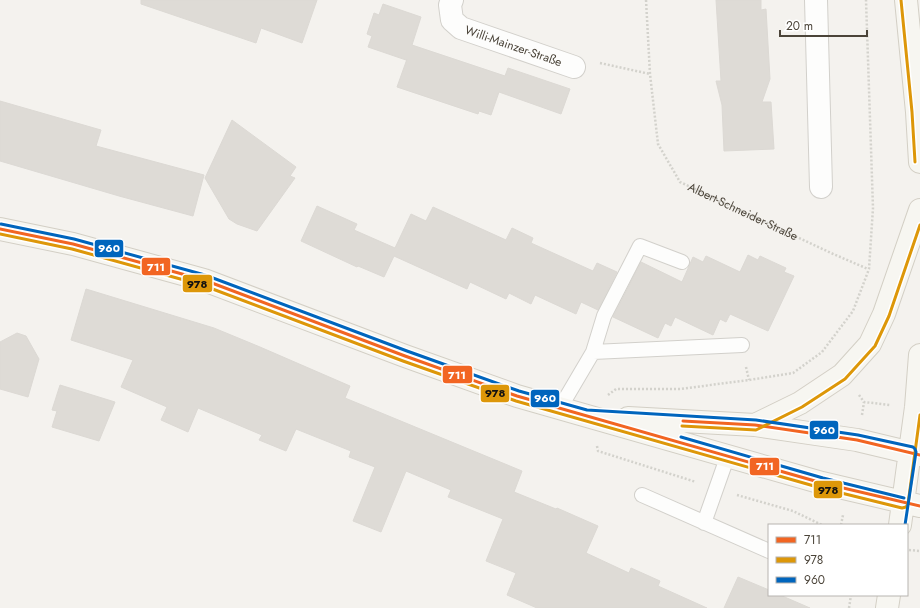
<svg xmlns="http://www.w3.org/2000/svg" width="920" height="608" font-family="Jost,sans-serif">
	<rect width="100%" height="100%" fill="#f4f2ee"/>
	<!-- building -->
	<path fill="#dedbd6" stroke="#dcd9d4" d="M141,0H317L302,43L261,28L256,43L141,4Z
		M716,0H761V10L766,9L770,79L762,102H771L774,149L724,151L722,105L716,81H721Z
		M383,4L421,17L412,45L505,76L508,68L570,89L561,114L499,92L491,115L479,111L478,114L397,87L407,59L406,60L368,47L372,36L367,34L374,13L379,15Z
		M0,101L101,130L96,146L204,175L193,216L119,196L0,161Z
		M232,120L296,167L290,176L295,178L257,231L237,224L229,219L205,178Z
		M317,206L357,224L354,230L395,248L411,214L426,221L433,207L506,240L512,228L533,238L531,243L593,271L597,263L617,272L598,310L581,302L576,314L535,295L531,304L509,293L506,299L470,282L467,289L394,256L384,277L358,266L357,267L301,241Z
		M748,255L758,260L760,256L786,268L784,272L794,276L768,331L730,314L726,322L720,319L713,335L675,317L671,326L665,323L658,338L613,317L641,262L682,282L693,257L703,262L706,256L740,272Z
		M86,289L214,328L260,347L350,386L345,398L522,471L514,492L556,509L557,508L598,526L586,553L629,573L631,568L660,581L658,586L707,608H537L507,595L516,573L486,561L503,519L448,497L451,490L406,471L381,532L353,521L375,467L349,457L351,451L296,429L286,451L259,440L262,435L198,408L188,432L161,420L167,407L121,387L133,360L71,340Z
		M17,333L26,336L39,359L28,397L0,389V342Z
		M60,385L115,402L99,441L52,427L57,411L52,410Z
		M738,577L769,590V595H780L810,608H724Z"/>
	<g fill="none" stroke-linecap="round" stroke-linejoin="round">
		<!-- lane casing -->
		<g stroke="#d2d0cb" stroke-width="16">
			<path id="lane" d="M593,352L604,316L640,246L682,262
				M560,408L593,352L742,345
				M642,495L769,551
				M704,523L728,455"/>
		</g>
		<!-- street casing -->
		<g stroke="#d2d0cb" stroke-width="24">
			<g id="street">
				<path id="s2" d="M452,0L450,5L452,20L461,28L574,67"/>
				<path d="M816,0L821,187"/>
			</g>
		</g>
		<!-- secondary casing -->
		<g stroke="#d3cfc5" stroke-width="24">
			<path id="secondary" d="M906,0L917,112L920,162
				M0,229L73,244L204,280L405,356L517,396L822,483L920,506
				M628,418L755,425L857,440L920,455
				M755,425L800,403L842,375L870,344L884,314L920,210
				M900,525L916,407L920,355
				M887,608L889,595"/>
		</g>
		<!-- path -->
		<g stroke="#d3d2cc" stroke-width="2.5" stroke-dasharray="2 2" stroke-linecap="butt">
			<path id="s1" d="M646,0L650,74L658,144L680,182L831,253L868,269"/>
			<path d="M600,63L650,74"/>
			<path d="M746,367L749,380"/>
			<path d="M608,395L616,389H680L749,380L793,373L822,352L853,311L869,269L873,208L866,0"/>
			<path d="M859,395L864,402L890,405"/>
			<path d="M862,415L864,402"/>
			<path d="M597,446L598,451L696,482"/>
			<path d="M737,495L793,511L822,525"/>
			<path d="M841,525L843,515"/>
			<path d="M909,550L920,551"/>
			<path d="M849,608L851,595"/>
		</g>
		<!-- lane -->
		<use href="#lane" stroke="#fdfdfc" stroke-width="14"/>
		<!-- street -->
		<use href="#street" stroke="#fdfdfc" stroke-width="22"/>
		<!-- secondary -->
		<use href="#secondary" stroke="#f7f6f1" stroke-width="22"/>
		<!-- bus-1 casing -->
		<g stroke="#fff" stroke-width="6">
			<path id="bus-1" d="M0,229L73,244L204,280L405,356L517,396L822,483L920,506
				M683,421L755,425L857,440L920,455"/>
		</g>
		<!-- bus-2 casing -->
		<g stroke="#fff" stroke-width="6">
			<path id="bus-2" d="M901,0L912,112L915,162
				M0,234L72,249L202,285L403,361L516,401L821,488L902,508L906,507L908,504L920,415
				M682,426L756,430L802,407L845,379L875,346L889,316L920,225"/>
		</g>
		<!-- bus-3 casing -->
		<g stroke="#fff" stroke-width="6">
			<path id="bus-3" d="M1,224L74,239L205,275L407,351L519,391L587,410L756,420L858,435L913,447L915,449L916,452L905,525
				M681,437L823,478L904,498"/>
		</g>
		<!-- bus-1 -->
		<use href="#bus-1" stroke="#f26522" stroke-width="3"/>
		<!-- bus-2 -->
		<use href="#bus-2" stroke="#dd9709" stroke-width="3"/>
		<!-- bus-3 -->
		<use href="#bus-3" stroke="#0065bd" stroke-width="3"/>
	</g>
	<g text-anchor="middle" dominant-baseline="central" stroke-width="3" stroke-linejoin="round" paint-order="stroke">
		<!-- street labels -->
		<g font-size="12" fill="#4b4439" stroke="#fff">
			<text stroke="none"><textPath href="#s2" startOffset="88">Willi-Mainzer-Straße</textPath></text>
			<text stroke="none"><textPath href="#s1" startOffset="258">Albert-Schneider-Straße</textPath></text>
		</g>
	</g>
	<g stroke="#fff" stroke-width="1.5">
		<rect x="94" y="239" width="30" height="19" rx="4" fill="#0065bd"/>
		<rect x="141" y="257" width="30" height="19" rx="4" fill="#f26522"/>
		<rect x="182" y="274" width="31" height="19" rx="4" fill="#dd9709"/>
		<rect x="442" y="365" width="31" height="19" rx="4" fill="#f26522"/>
		<rect x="480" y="384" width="30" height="19" rx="4" fill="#dd9709"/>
		<rect x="530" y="389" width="30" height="19" rx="4" fill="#0065bd"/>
		<rect x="809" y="420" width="30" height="20" rx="4" fill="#0065bd"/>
		<rect x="749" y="457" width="31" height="19" rx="4" fill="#f26522"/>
		<rect x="813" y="480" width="30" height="19" rx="4" fill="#dd9709"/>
	</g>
	<g font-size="11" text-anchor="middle" font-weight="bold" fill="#fff">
		<text x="109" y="252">960</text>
		<text x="156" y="271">711</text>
		<text x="457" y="379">711</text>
		<text x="545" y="402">960</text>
		<text x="824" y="434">960</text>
		<text x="765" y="470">711</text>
	</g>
	<g font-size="11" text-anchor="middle" font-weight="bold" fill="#111">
		<text x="197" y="288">978</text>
		<text x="495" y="397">978</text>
		<text x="828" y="494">978</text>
	</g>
	<!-- legend -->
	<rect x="768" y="524" width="140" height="72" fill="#ffffff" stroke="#b7b4b0"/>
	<rect x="776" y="537" width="20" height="6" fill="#f26522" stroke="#b7b4b0"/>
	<text x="804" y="544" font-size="12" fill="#4b4439">711</text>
	<rect x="776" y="557" width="20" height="6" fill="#dd9709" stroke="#b7b4b0"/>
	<text x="804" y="564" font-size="12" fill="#4b4439">978</text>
	<rect x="776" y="577" width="20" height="6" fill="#0065bd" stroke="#b7b4b0"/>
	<text x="804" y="584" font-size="12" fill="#4b4439">960</text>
	<!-- scale -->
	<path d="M780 30v6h87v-6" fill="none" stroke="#4b4439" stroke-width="2"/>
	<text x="786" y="30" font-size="12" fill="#4b4439" stroke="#ffffff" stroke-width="3" paint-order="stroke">20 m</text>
</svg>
